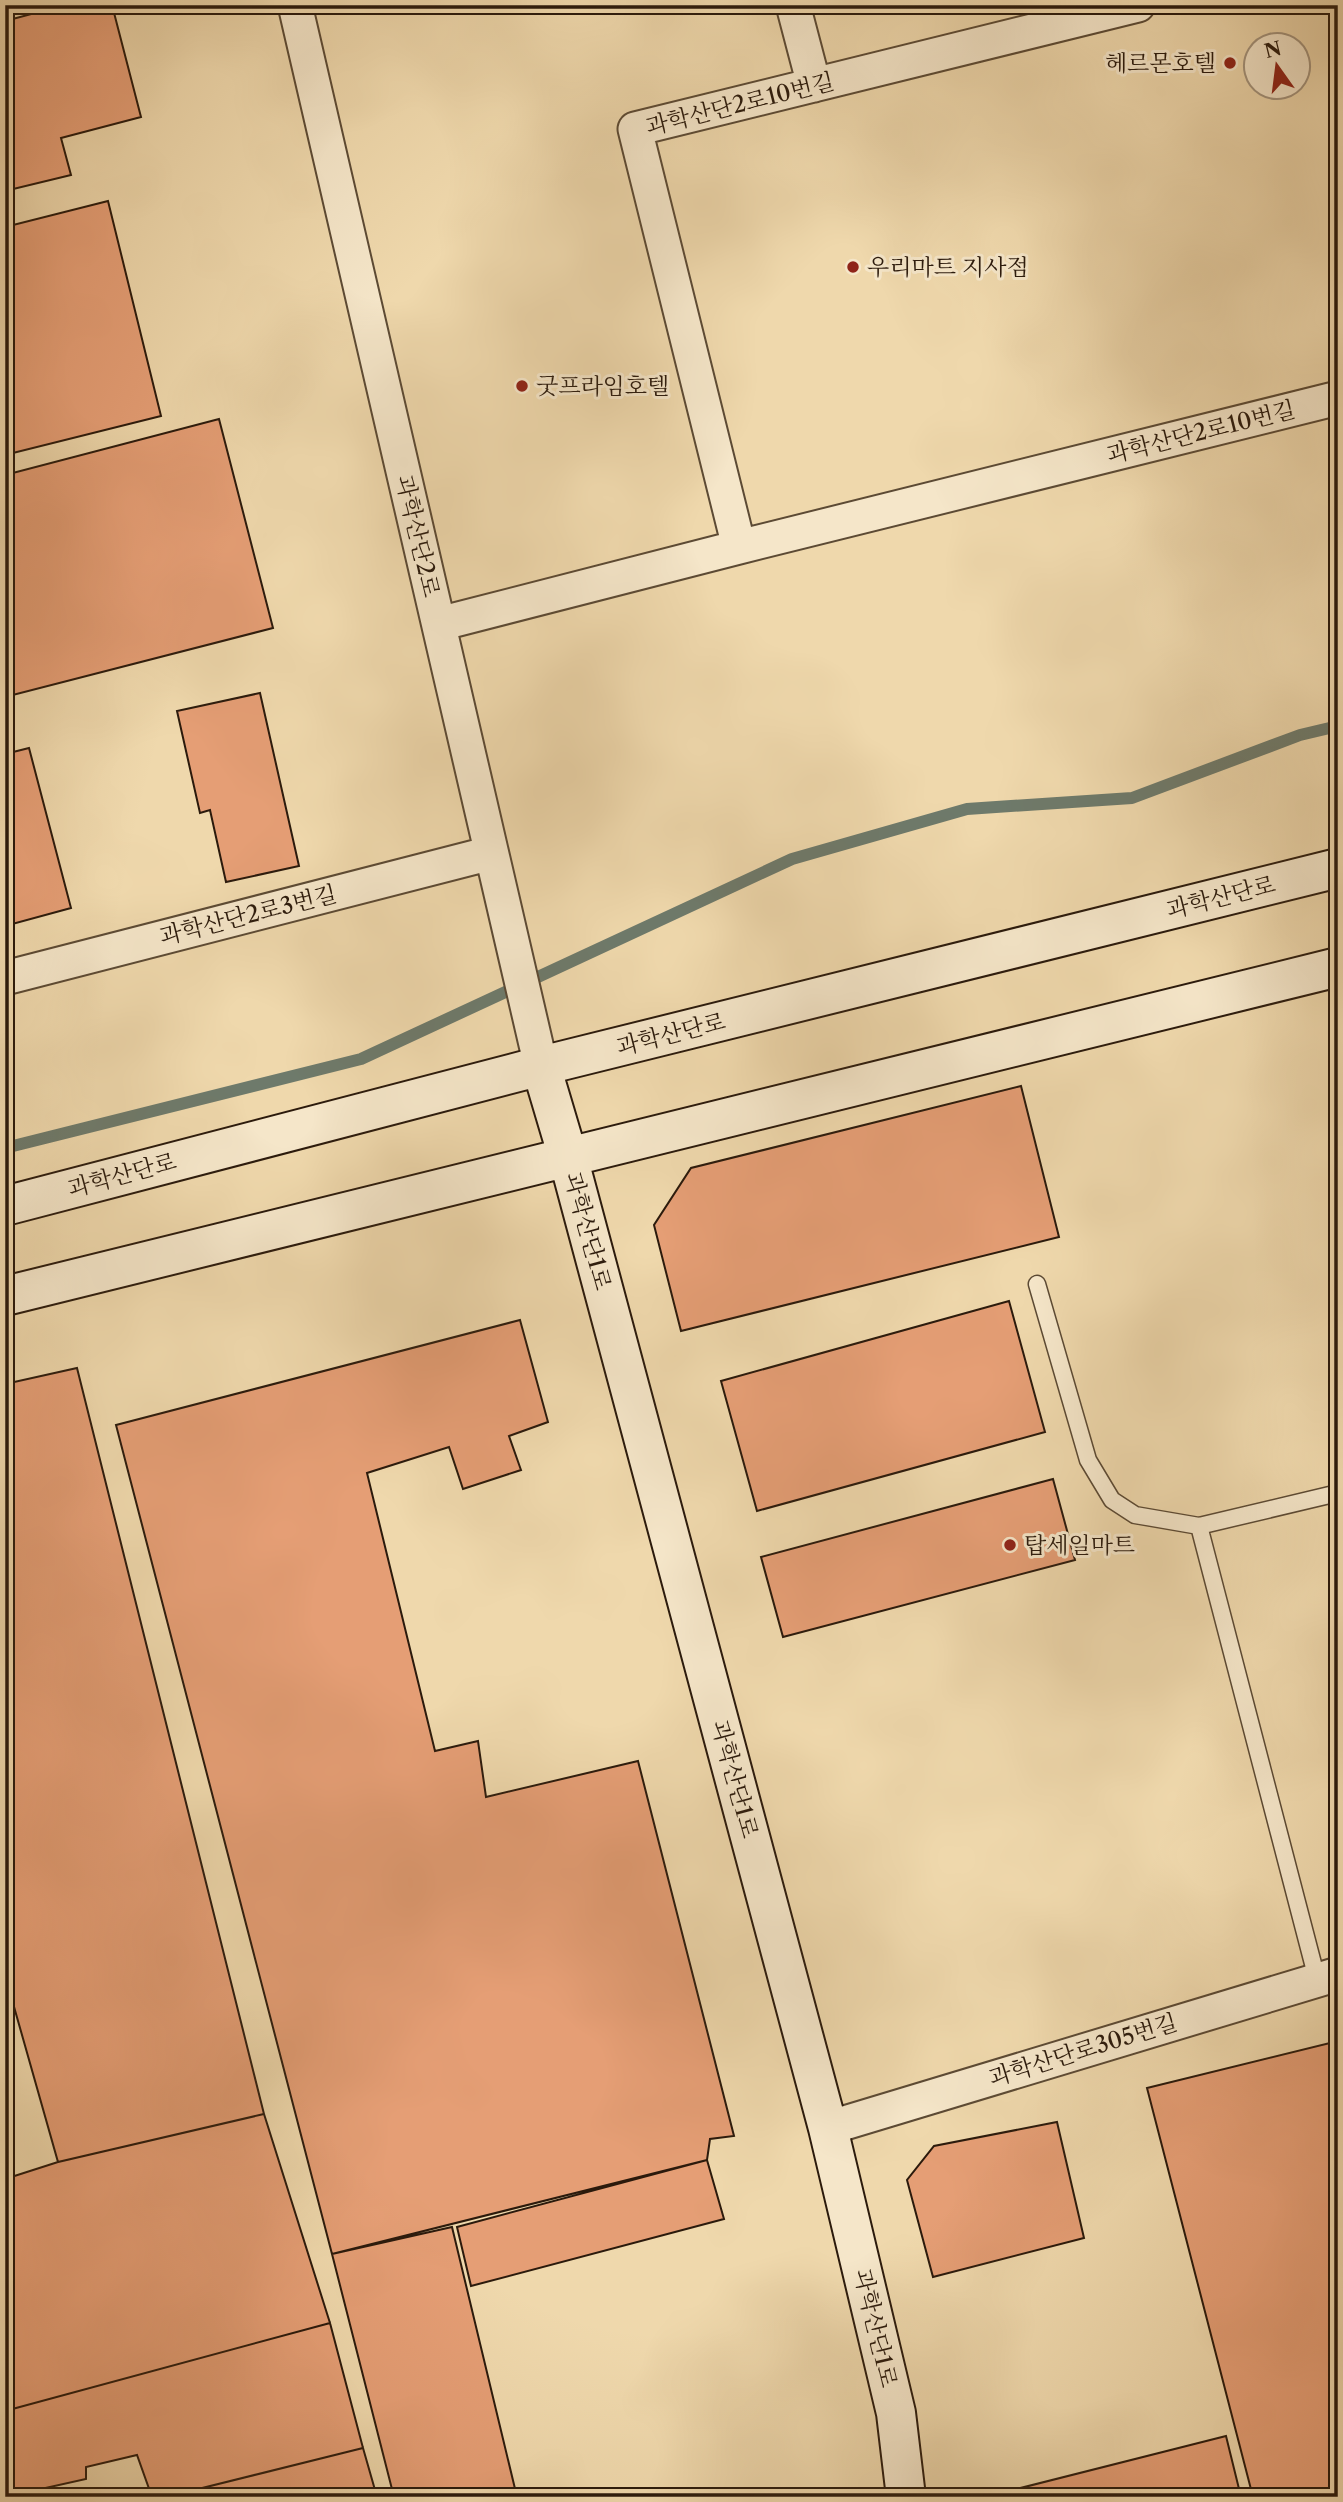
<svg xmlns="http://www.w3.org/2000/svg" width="1343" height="2502" font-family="'Libre Caslon Text','Noto Serif KR',serif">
	<rect width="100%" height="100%" fill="#efd8ac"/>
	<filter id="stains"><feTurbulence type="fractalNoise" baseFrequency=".00286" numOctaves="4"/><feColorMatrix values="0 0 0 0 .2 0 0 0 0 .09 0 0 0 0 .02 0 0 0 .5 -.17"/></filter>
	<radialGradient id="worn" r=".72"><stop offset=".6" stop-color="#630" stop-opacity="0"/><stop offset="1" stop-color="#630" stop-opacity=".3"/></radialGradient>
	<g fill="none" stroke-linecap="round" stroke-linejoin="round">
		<!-- stream -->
		<path stroke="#6e7a6b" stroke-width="12" d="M5,1148L361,1059L792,859L967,809L1132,798L1300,735L1338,726"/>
	</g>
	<!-- building -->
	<path fill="#e59e75" stroke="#2b1a0c" stroke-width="2" d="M65,5H112L141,117L61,138L71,175L5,191V21Z
		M108,201L161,416L5,455V227Z
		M219,419L273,628L5,697V475Z
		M260,693L299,866L226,882L210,810L200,813L177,711Z
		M29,748L71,908L5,926V754Z
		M1021,1086L1059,1237L681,1331L654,1225L691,1168Z
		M1009,1301L1045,1432L757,1511L721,1381Z
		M520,1320L548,1422L509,1436L521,1470L463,1489L449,1447L367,1473L435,1751L478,1741L486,1797L638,1761L734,2136L710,2139L707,2160L332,2254L116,1425Z
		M77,1368L264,2114L58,2162L5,1975V1384Z
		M1053,1479L1075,1560L783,1637L761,1557Z
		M1338,2041V2497H1253L1147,2088Z
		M264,2114L330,2323L5,2411V2179L58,2162Z
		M1057,2122L1084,2238L933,2277L907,2180L934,2146Z
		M707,2160L724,2219L471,2286L457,2227Z
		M452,2227L517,2497H394L332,2254Z
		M330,2323L363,2448L166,2497H152L137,2455L86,2467V2479L5,2497V2411Z
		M1226,2436L1241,2497H985Z
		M363,2448L377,2497H166Z"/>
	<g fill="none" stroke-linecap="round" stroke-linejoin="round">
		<!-- service casing -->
		<g stroke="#5c4a34" stroke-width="19">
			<path id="service" d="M1037,1284L1088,1460L1112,1500L1135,1515L1199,1526L1338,1493
				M1199,1526L1317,1979"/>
		</g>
		<!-- minor casing -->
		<g stroke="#5c4a34" stroke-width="37">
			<path id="minor" d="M295,5L541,1066
				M793,5L814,85
				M739,547L635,129L1138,5
				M439,624L739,547L1338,398
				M5,978L491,853
				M828,2128L1338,1974"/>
		</g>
		<!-- secondary casing -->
		<g stroke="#2b1a0c" stroke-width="42">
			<path id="secondary" d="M541,1066L568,1157L828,2128L896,2413L906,2497
				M5,1206L541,1066L1338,868
				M5,1296L1338,967"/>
		</g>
		<!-- service -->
		<use href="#service" stroke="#f5e6c9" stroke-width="16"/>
		<!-- minor -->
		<use href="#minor" stroke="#f5e6c9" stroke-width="33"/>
		<!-- secondary -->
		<use href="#secondary" stroke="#f5e6c9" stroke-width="38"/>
	</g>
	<!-- markers -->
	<g fill="#8f2418" stroke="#f5e6c9" stroke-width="2.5">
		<circle cx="1230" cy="63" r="7"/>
		<circle cx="853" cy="267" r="7"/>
		<circle cx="522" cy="386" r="7"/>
		<circle cx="1010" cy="1545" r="7"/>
	</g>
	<g text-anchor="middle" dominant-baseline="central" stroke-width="6" stroke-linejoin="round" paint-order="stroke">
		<!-- poi labels -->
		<g font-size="23" fill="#2b1a0c" stroke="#f5e6c9" text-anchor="start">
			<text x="1216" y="63" text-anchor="end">헤르몬호텔</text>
			<text x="867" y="267">우리마트 지사점</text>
			<text x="536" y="386">굿프라임호텔</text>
			<text x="1024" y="1545">탑세일마트</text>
		</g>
		<!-- street labels -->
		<g font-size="23" fill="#2b1a0c" stroke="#f5e6c9">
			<text transform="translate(740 104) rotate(-14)">과학산단2로10번길</text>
			<text transform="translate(1201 432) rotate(-14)">과학산단2로10번길</text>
			<text transform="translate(418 536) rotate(77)">과학산단2로</text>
			<text transform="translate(1221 897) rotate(-14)">과학산단로</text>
			<text transform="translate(248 915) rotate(-14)">과학산단2로3번길</text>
			<text transform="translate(671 1034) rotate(-14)">과학산단로</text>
			<text transform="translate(122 1175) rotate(-15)">과학산단로</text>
			<text transform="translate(588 1231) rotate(75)">과학산단1로</text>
			<text transform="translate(735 1779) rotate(75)">과학산단1로</text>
			<text transform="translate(1083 2050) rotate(-17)">과학산단로305번길</text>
			<text transform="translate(876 2328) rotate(77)">과학산단1로</text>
		</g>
	</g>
	<!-- margin -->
	<rect width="1343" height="2502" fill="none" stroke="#efd8ac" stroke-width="28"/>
	<rect x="7" y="7" width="1329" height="2488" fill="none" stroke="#2b1a0c" stroke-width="3.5"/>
	<rect x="14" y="14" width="1315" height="2474" fill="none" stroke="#2b1a0c" stroke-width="2"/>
	<!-- north arrow -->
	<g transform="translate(1277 66) rotate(346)"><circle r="33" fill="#f5e6c9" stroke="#a4947d" stroke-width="2"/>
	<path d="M0-5L12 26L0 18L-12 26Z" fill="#8f2418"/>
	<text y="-10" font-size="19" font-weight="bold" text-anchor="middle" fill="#2b1a0c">N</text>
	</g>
	<rect width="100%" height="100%" filter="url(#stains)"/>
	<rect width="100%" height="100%" fill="url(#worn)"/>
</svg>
